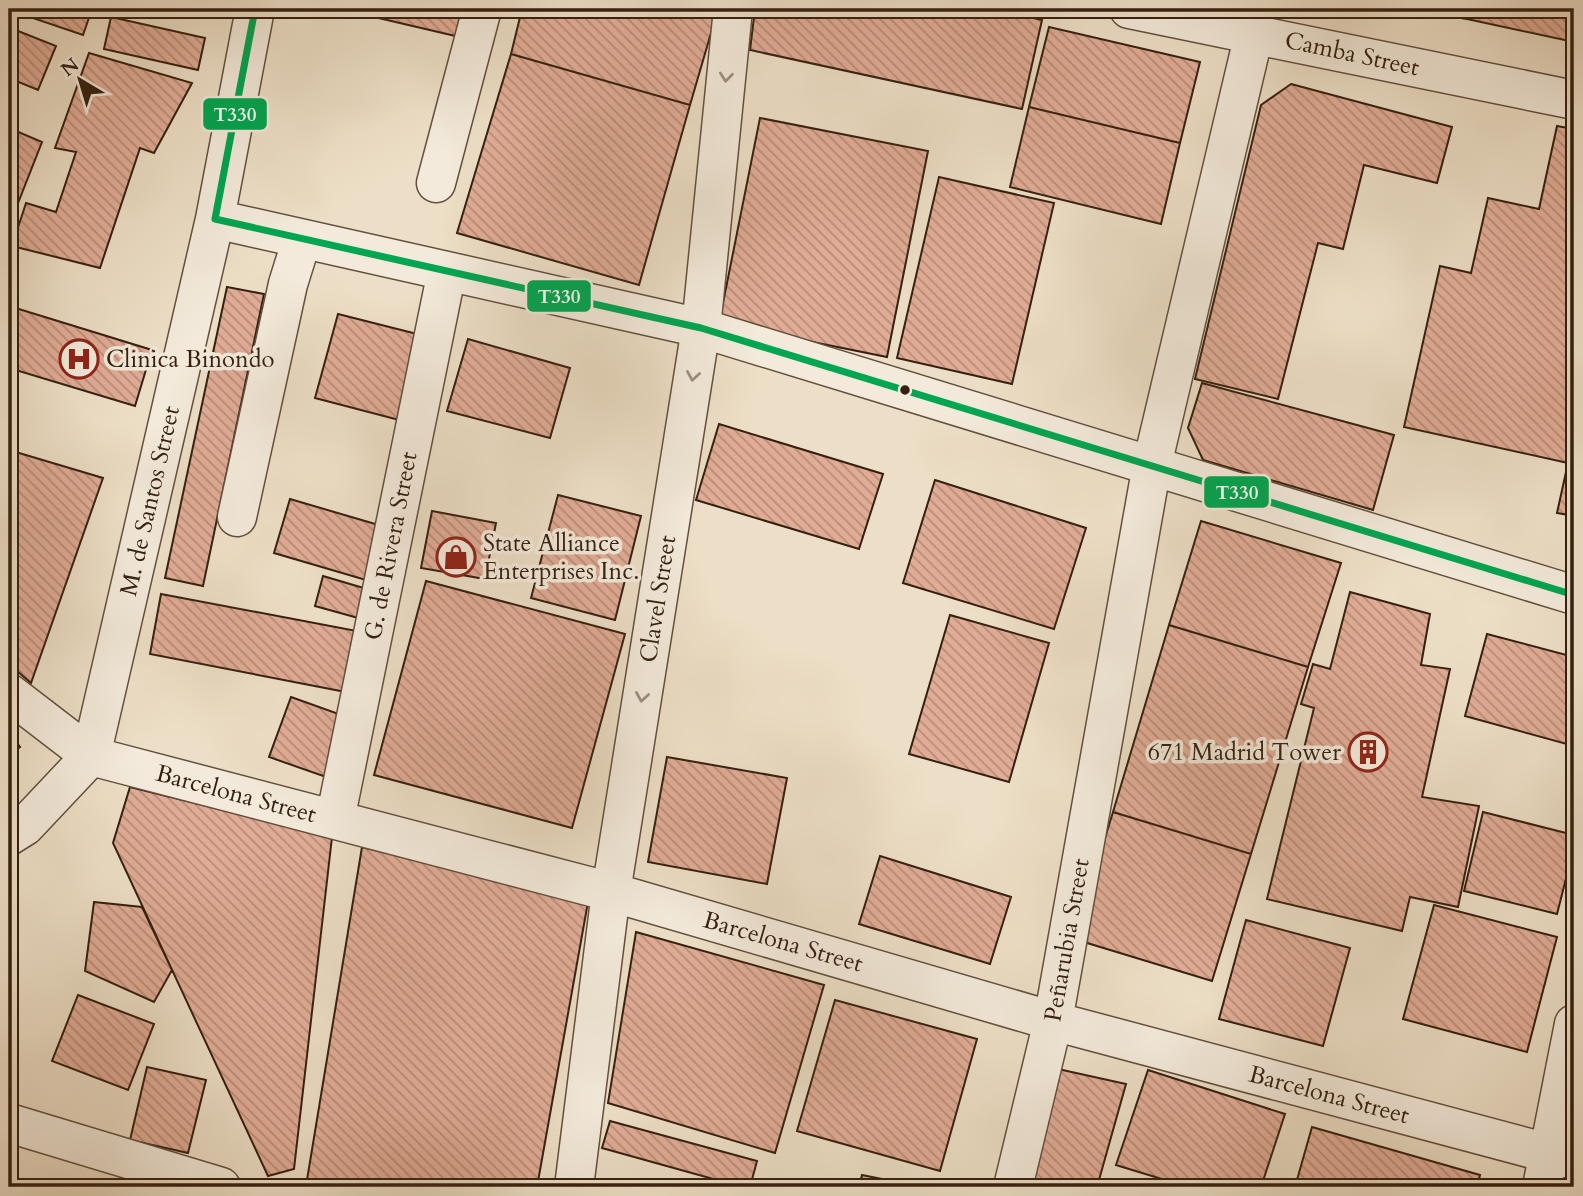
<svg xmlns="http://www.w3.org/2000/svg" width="1583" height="1196" font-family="Cardo,serif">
	<defs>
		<pattern id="building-back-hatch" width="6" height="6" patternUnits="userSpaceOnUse" patternTransform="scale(1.75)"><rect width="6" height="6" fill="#e1ac96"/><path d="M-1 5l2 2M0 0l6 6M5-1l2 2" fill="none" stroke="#b78c79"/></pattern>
	</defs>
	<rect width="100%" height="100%" fill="#eddfc7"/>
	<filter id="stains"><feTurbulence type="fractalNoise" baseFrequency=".00286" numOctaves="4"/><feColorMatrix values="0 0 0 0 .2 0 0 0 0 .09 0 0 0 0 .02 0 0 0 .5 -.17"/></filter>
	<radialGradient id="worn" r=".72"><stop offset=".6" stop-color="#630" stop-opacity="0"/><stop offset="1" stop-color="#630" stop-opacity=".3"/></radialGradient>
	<!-- building -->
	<path fill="url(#building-back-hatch)" stroke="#352010" stroke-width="2" d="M20,9H92L83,35L18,13Z
		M340,9H471L464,38Z
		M522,9H718L690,105L511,54Z
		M755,9H995L1042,20L1022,109L750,50Z
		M1411,9H1470L1467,19Z
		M1470,9H1574V42L1467,19Z
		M111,17L205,38L198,70L104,49Z
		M1049,27L1200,62L1180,143L1029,107Z
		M18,31L56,46L38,90L9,78V53Z
		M89,53L192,83L154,153L140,148L100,268L12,246L26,203L56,212L76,152L55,148Z
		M511,54L690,105L639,285L457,233Z
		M1291,84L1452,127L1437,183L1364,165L1343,249L1318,243L1278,399L1195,379L1261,105Z
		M1029,107L1180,143L1161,224L1010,187Z
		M760,118L928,151L887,357L719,323Z
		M1557,126L1574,129V516L1557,513L1568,463L1404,427L1440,266L1471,273L1488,198L1539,209Z
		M9,128L42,142L9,226Z
		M939,177L1054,203L1012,384L897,358Z
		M227,287L264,294L203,586L165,578Z
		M9,306L152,350L135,406L9,368Z
		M338,314L425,336L403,421L315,398Z
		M468,339L570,368L550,438L447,411Z
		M1202,383L1394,435L1373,510L1203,460L1188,428Z
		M719,424L883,474L859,549L696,500Z
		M9,450L103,478L31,683L9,664Z
		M935,480L1086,528L1054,629L903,583Z
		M558,495L641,516L615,620L531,598Z
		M290,499L382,526L366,580L274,553Z
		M432,511L496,523L485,579L421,568Z
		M1201,521L1341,563L1308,667L1169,625Z
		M323,576L377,592L369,621L315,606Z
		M426,581L625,634L572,828L374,775Z
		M1350,592L1430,614L1421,665L1450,669L1422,797L1479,806L1458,907L1410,897L1402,931L1267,899L1314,708L1301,704L1313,664L1330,669Z
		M161,594L362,632L351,693L150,654Z
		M950,615L1049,643L1009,782L909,754Z
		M1169,625L1308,667L1251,854L1113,812Z
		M1487,634L1574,657V746L1465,716Z
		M291,697L350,718L329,778L269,757Z
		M9,731L20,747L9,755Z
		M667,757L787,778L767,884L648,862Z
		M130,787L332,837L294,1169L268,1176L113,843Z
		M1113,812L1251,854L1212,981L1074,939Z
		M1483,812L1574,835V847L1557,914L1464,891Z
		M362,847L588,902L537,1187L306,1186Z
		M880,856L1011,897L990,964L859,924Z
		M94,902L142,907L172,970L154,1002L85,971Z
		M1434,905L1557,937L1527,1052L1403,1019Z
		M1246,920L1350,948L1323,1046L1219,1019Z
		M636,932L824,985L775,1153L608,1103Z
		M78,995L154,1024L128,1090L52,1061Z
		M835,1000L977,1039L940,1171L797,1131Z
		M147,1067L206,1080L188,1153L130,1140Z
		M1058,1069L1126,1084L1097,1187H1028Z
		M1148,1070L1285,1114L1261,1187H1188L1116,1165Z
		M610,1121L757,1161L750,1187H742L602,1148Z
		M1312,1127L1480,1175L1477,1187H1295Z
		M862,1175L922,1187H859Z"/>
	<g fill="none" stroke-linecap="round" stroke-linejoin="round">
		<!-- minor casing -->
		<g stroke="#63503e" stroke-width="41">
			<path id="minor" d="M1129,9L1574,100
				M436,183L482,9
				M215,219L701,328L1574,595
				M237,517L288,284L302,239
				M9,693L91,756L611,892L1053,1021L1574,1160
				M335,820L447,271
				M9,836L25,826L91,756L215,219L255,9
				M9,1123L221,1187
				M574,1187L611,892L701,328L733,9
				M1013,1187L1053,1021L1152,465L1254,34
				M1542,1187L1574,1024"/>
		</g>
		<!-- minor -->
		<use href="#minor" stroke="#f3eadb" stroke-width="38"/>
		<!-- bus-1 casing -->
		<g stroke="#f3eadb" stroke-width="12">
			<path id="bus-1" d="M215,219L701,328L1574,595
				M215,219L255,9"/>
		</g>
		<!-- bus-1 -->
		<use href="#bus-1" stroke="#00a651" stroke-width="7"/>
	</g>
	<!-- one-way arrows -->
	<defs><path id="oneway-chevron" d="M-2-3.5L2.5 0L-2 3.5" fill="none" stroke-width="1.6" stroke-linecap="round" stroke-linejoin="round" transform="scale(1.75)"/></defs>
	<g stroke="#9e8f80">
		<use href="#oneway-chevron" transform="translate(726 77) rotate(96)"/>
		<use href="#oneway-chevron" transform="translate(693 376) rotate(99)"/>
		<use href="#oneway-chevron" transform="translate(642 697) rotate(99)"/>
	</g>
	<!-- icons -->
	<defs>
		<g id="hospital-ring" transform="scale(2.0125)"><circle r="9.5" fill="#f3eadb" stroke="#8f2418" stroke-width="1.5"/><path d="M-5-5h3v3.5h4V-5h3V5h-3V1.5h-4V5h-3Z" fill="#8f2418"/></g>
		<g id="shop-ring" transform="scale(2.0125)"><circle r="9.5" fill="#f3eadb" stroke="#8f2418" stroke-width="1.5"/><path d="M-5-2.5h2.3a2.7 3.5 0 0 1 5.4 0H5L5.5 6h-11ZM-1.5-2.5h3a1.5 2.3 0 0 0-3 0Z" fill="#8f2418"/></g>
		<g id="building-ring" transform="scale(2.0125)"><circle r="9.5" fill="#f3eadb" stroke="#8f2418" stroke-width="1.5"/><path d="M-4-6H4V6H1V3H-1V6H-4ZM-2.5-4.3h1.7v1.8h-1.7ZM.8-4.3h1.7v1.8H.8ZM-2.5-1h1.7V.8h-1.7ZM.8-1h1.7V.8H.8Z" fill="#8f2418"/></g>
	</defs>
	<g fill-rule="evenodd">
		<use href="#hospital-ring" x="79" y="359"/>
		<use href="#shop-ring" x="456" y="557"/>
		<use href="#building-ring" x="1368" y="752"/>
	</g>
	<!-- markers -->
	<circle fill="#352010" stroke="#f3eadb" stroke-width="2.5" cx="905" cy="390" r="6"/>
	<g text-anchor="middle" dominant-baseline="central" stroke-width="7" stroke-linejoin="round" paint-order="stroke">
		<!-- street labels -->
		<g font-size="24" fill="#352010" stroke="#f3eadb">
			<text transform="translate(1352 54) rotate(12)">Camba Street</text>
			<text transform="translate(150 501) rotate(-77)">M. de Santos Street</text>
			<text transform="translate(391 546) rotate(-79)">G. de Rivera Street</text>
			<text transform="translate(658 599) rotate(-81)">Clavel Street</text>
			<text transform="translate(236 794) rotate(15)">Barcelona Street</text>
			<text transform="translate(1067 940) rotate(-80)">Peñarubia Street</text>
			<text transform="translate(783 942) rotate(16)">Barcelona Street</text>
			<text transform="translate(1329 1095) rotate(15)">Barcelona Street</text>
		</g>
		<!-- poi labels -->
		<g font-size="24" fill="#352010" stroke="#f3eadb" text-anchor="start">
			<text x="106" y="359">Clinica Binondo</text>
			<text x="483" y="543">State Alliance<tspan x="483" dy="28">Enterprises Inc.</tspan></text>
			<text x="1341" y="752" text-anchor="end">671 Madrid Tower</text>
		</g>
	</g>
	<g stroke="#f3eadb" stroke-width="2.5">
		<rect x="202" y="97" width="66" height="34" rx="7" fill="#00a651"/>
		<rect x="526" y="279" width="66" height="34" rx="7" fill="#00a651"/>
		<rect x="1203" y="475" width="67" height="34" rx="7" fill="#00a651"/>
	</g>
	<g font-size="19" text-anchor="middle" font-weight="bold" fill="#fff">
		<text x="235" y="121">T330</text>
		<text x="559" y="303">T330</text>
		<text x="1237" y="499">T330</text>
	</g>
	<!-- margin -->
	<rect width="1583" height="1196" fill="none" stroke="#eddfc7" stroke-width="35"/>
	<rect x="10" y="10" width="1562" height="1175" fill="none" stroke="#352010" stroke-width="3.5"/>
	<rect x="18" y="18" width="1548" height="1161" fill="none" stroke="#352010" stroke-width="2"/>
	<!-- north arrow -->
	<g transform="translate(80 80) rotate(322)" stroke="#f3eadb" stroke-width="5" paint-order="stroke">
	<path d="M0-5L12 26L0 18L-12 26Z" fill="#352010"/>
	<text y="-10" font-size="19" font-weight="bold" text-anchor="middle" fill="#352010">N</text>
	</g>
	<rect width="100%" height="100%" filter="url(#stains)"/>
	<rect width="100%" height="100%" fill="url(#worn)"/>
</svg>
